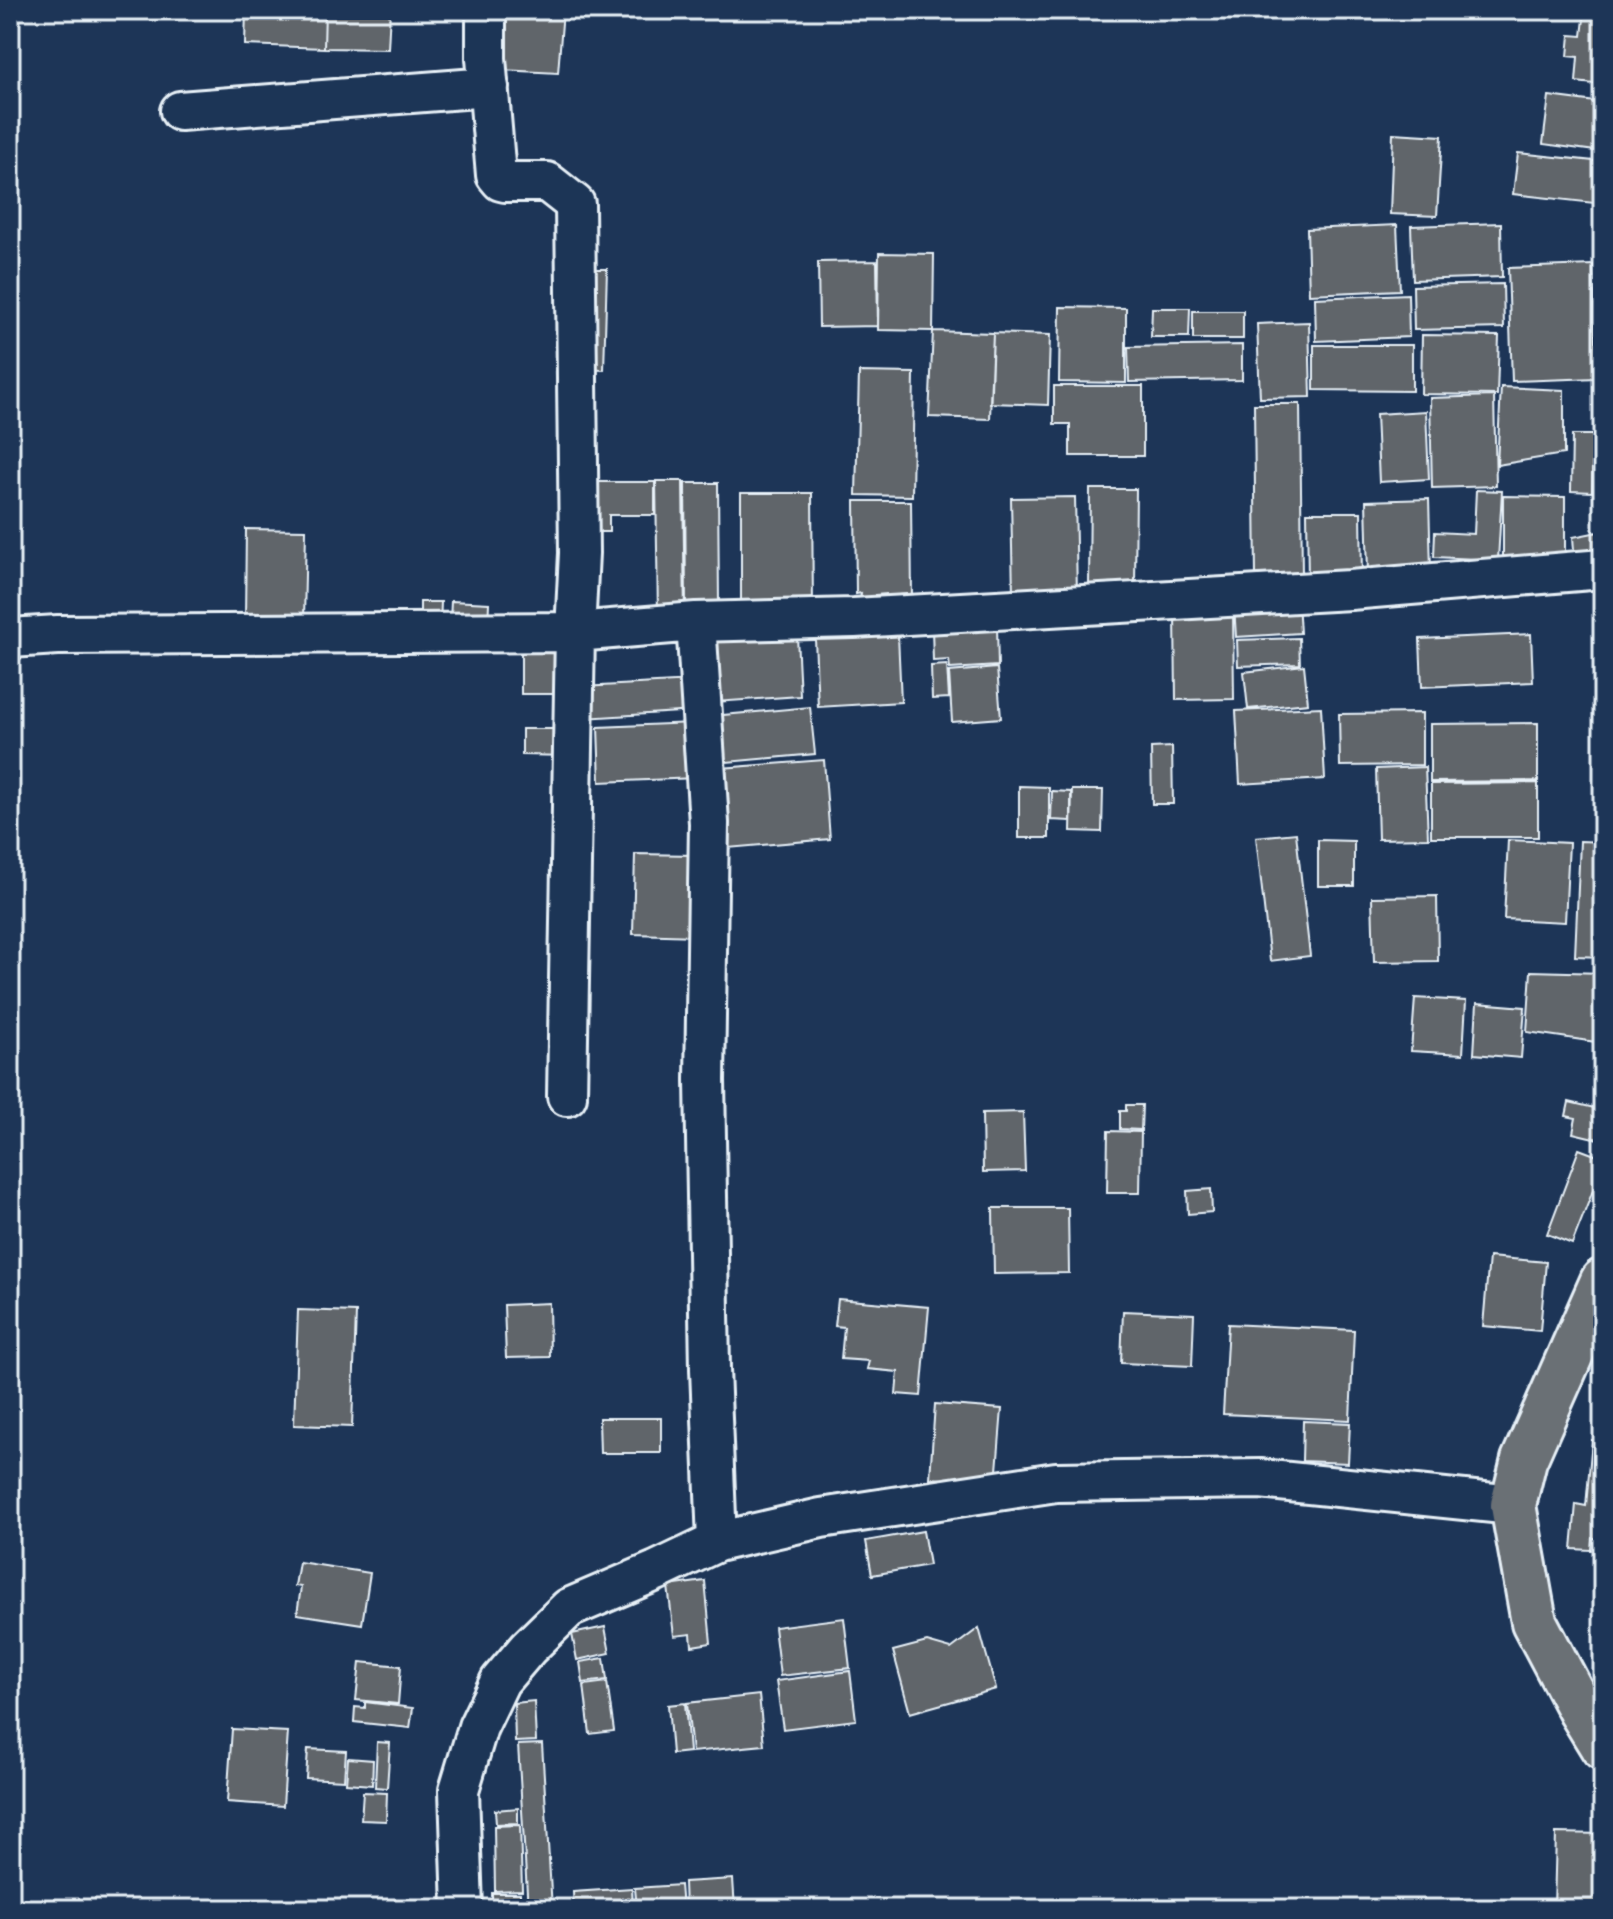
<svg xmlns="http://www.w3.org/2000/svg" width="1613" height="1919" font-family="Dekko,sans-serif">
	<rect width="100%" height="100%" fill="#1d3557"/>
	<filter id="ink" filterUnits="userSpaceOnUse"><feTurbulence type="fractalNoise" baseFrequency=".0125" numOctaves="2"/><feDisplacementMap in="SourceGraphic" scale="16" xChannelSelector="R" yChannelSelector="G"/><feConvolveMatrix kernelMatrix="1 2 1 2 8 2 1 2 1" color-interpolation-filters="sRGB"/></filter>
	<g filter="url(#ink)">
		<!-- building -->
		<path fill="#60656b" stroke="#e8f1f8" stroke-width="2" d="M246,10H325L324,48L245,45Z
			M325,10H390L388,49L324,48Z
			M506,10H563L558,73L502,70Z
			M1585,10H1603V85L1576,82L1578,57L1568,56L1570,35L1582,36Z
			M1549,96L1603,103V152L1543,144Z
			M1393,133L1442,136L1437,216L1390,214Z
			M1518,153L1603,162V204L1513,194Z
			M1501,223L1502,277L1413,280L1411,226Z
			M1397,225L1400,290L1309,294L1307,229Z
			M879,253L934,254L933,331L878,330Z
			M877,261L878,326L819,327L818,262Z
			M1593,265L1597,378L1512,381L1508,268Z
			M585,269H607L604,370L582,369Z
			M1503,284L1504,328L1414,330L1413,286Z
			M1408,294L1409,337L1316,341L1315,298Z
			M1060,307L1126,308V383L1059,382Z
			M1152,308H1190L1189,337H1151Z
			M1193,311H1243V339H1193Z
			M1309,322L1311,397L1260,398L1257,324Z
			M933,331L993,333L990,419L929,417Z
			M993,333L1050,335L1048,405L990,403Z
			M1422,335L1499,336L1497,395L1421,394Z
			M1242,345V380L1129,382L1128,347Z
			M1314,345H1412V391L1314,390Z
			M859,372L914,373L912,496L856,495Z
			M1054,386H1143V456H1070V424H1054Z
			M1501,387L1564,390V454L1497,465Z
			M1494,396L1496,486L1432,488L1430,398Z
			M1254,404H1300L1302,576H1256Z
			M1426,411L1429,479L1379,482L1376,414Z
			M1572,435H1593L1592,492L1571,491Z
			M1594,438H1603V511L1598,510L1599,495H1594Z
			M656,481H683L685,616H658Z
			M588,482H655V515H609V532H588Z
			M685,483H718L719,604L686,605Z
			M1090,489H1136L1135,586H1089Z
			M1476,490L1502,491L1498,560L1434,557L1435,532L1474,534Z
			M741,493H812L813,610H741Z
			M1503,496L1565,497V564H1503Z
			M1075,497L1077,594L1013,595L1011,498Z
			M1429,499L1431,572L1368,574L1366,501Z
			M855,501H911L912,599H886V594L876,595V600H860L861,593L856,594Z
			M1307,512H1361L1362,580H1308Z
			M246,529L306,530L304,620L245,619Z
			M1603,531V561L1575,564L1573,537Z
			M1596,596H1603V638L1597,639Z
			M451,601L489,603L488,625L450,622Z
			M1298,601L1300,633L1236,637L1234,605Z
			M420,602H441L440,626H420Z
			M1233,611L1234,699L1176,700L1175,612Z
			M997,626L998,666L950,669L949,660L933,661L932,628Z
			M1531,634L1533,682L1422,687L1420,639Z
			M898,635L901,702L818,707L815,639Z
			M797,636L800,696L715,702L712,642Z
			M1299,638L1300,664L1238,666L1237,640Z
			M521,652H558L557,694H521Z
			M947,665L949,698L932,699L931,666Z
			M1304,665L1308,703L1248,709L1244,672Z
			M997,668L1001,718L952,722L949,672Z
			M693,681L695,711L584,718L582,687Z
			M810,707L815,754L716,763L712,716Z
			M1321,707L1325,779L1240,784L1236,711Z
			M1422,713V765L1340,766L1339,714Z
			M693,723L696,778L600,782L598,727Z
			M1538,723V781L1430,782V724Z
			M522,729H569V756L522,755Z
			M1172,747L1173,804H1152L1151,748Z
			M824,760L830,839L728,848L721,768Z
			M1425,767L1428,838L1378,839L1376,769Z
			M1538,783V837H1431V784Z
			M1019,786L1049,787V838H1019Z
			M1072,790H1103L1102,832L1071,831Z
			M1052,791L1071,792V821L1051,820Z
			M1296,833L1310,956L1270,961L1256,837Z
			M1318,840L1354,841V886H1318Z
			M1508,840L1569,843L1565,922L1504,919Z
			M1580,841L1603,842V957L1575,956Z
			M635,854L697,855L696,936L633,934Z
			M1437,896L1438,961L1374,962L1372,897Z
			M1531,971L1603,973V1043L1527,1032Z
			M1415,998L1466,1001L1463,1054L1411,1051Z
			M1477,1003L1525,1007L1521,1058L1474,1054Z
			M1569,1102L1603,1110L1602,1140L1573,1133L1576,1118L1566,1116Z
			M1126,1105H1142L1141,1130L1120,1129V1111H1126Z
			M1023,1112L1025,1171L983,1172L982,1113Z
			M1108,1131L1141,1132L1140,1193H1107Z
			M1579,1149L1603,1158V1165L1572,1244L1547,1234Z
			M1211,1189L1212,1212L1188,1214L1187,1191Z
			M993,1208H1068L1069,1273L994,1274Z
			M1489,1257L1546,1262L1540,1331L1483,1326Z
			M838,1299L929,1307L921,1396L896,1394L898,1372L867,1369L869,1361L841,1359L844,1327L835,1326Z
			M549,1303L550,1357L506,1358L504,1305Z
			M298,1310L356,1312L352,1427L294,1425Z
			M1123,1311L1194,1314L1192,1366L1121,1363Z
			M1228,1324L1354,1330L1350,1420L1223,1414Z
			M935,1404L1002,1409L996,1483L930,1478Z
			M599,1418H661V1453H600Z
			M1303,1421L1350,1423L1348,1463L1302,1461Z
			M1592,1440L1603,1441V1539L1592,1538L1591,1550L1572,1549L1576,1504L1586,1506Z
			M923,1531L929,1565L872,1575L866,1541Z
			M299,1562L370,1573L362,1624L297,1614L301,1587L295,1586Z
			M705,1581L711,1643L692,1646L691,1634L674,1636L668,1586Z
			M844,1618L850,1668L780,1676L774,1627Z
			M605,1627L610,1653L577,1660L572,1634Z
			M979,1628L996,1689L910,1713L893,1651L927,1642L951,1649Z
			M604,1658L607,1680L583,1683L580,1662Z
			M360,1662L401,1666L398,1704L356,1700Z
			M850,1671L856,1720L783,1729L776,1681Z
			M607,1682L614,1731L590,1734L584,1685Z
			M759,1695L764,1745L692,1752L687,1703Z
			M534,1701L536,1741L515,1742L514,1703Z
			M365,1702L413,1708L410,1728L354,1722L355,1707L365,1708Z
			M685,1703L689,1752L672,1754L668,1705Z
			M232,1729L288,1732L283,1806L227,1802Z
			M377,1742L390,1743L387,1788L375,1787Z
			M542,1744L552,1909H528L518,1745Z
			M308,1749L346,1751L344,1780L306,1778Z
			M348,1758L373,1760L372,1785L346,1783Z
			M363,1792L387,1793L386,1821L361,1820Z
			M518,1808V1823L496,1824L495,1810Z
			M520,1825L522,1890L495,1891L494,1826Z
			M1556,1833L1603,1834V1909H1554Z
			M733,1879L735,1909H685L684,1882Z
			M680,1885L682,1909H637L635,1888Z
			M632,1888L633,1909H574L573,1892Z
			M492,1893H520V1909H492Z"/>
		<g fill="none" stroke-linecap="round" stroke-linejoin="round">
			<!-- minor casing -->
			<g stroke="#e8f1f8" stroke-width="44">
				<path id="minor" d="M486,10V58L496,175L501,181L505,182H547L575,204L579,553L575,632L567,1096
					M180,111L489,87
					M696,622L709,823L705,1080L710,1369L717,1542
					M10,638L58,635L575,632L696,622L854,618L1350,590L1603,569
					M463,1909L459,1790L478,1727L500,1681L528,1648L569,1608L656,1571L717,1542L821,1518L1056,1482L1260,1479L1513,1505"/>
			</g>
			<!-- major casing -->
			<g stroke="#e8f1f8" stroke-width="50">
				<path id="major" d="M1603,1281L1524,1460L1513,1505L1534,1622L1581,1711L1603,1747"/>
			</g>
			<!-- minor -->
			<use href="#minor" stroke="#1d3557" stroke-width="38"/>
			<!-- major -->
			<use href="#major" stroke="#6b6f75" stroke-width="44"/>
		</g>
	</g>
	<!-- margin -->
	<rect width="1613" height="1919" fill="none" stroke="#1d3557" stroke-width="40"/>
	<rect x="20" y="20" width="1573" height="1879" fill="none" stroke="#e8f1f8" stroke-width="3" filter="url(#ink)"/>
</svg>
